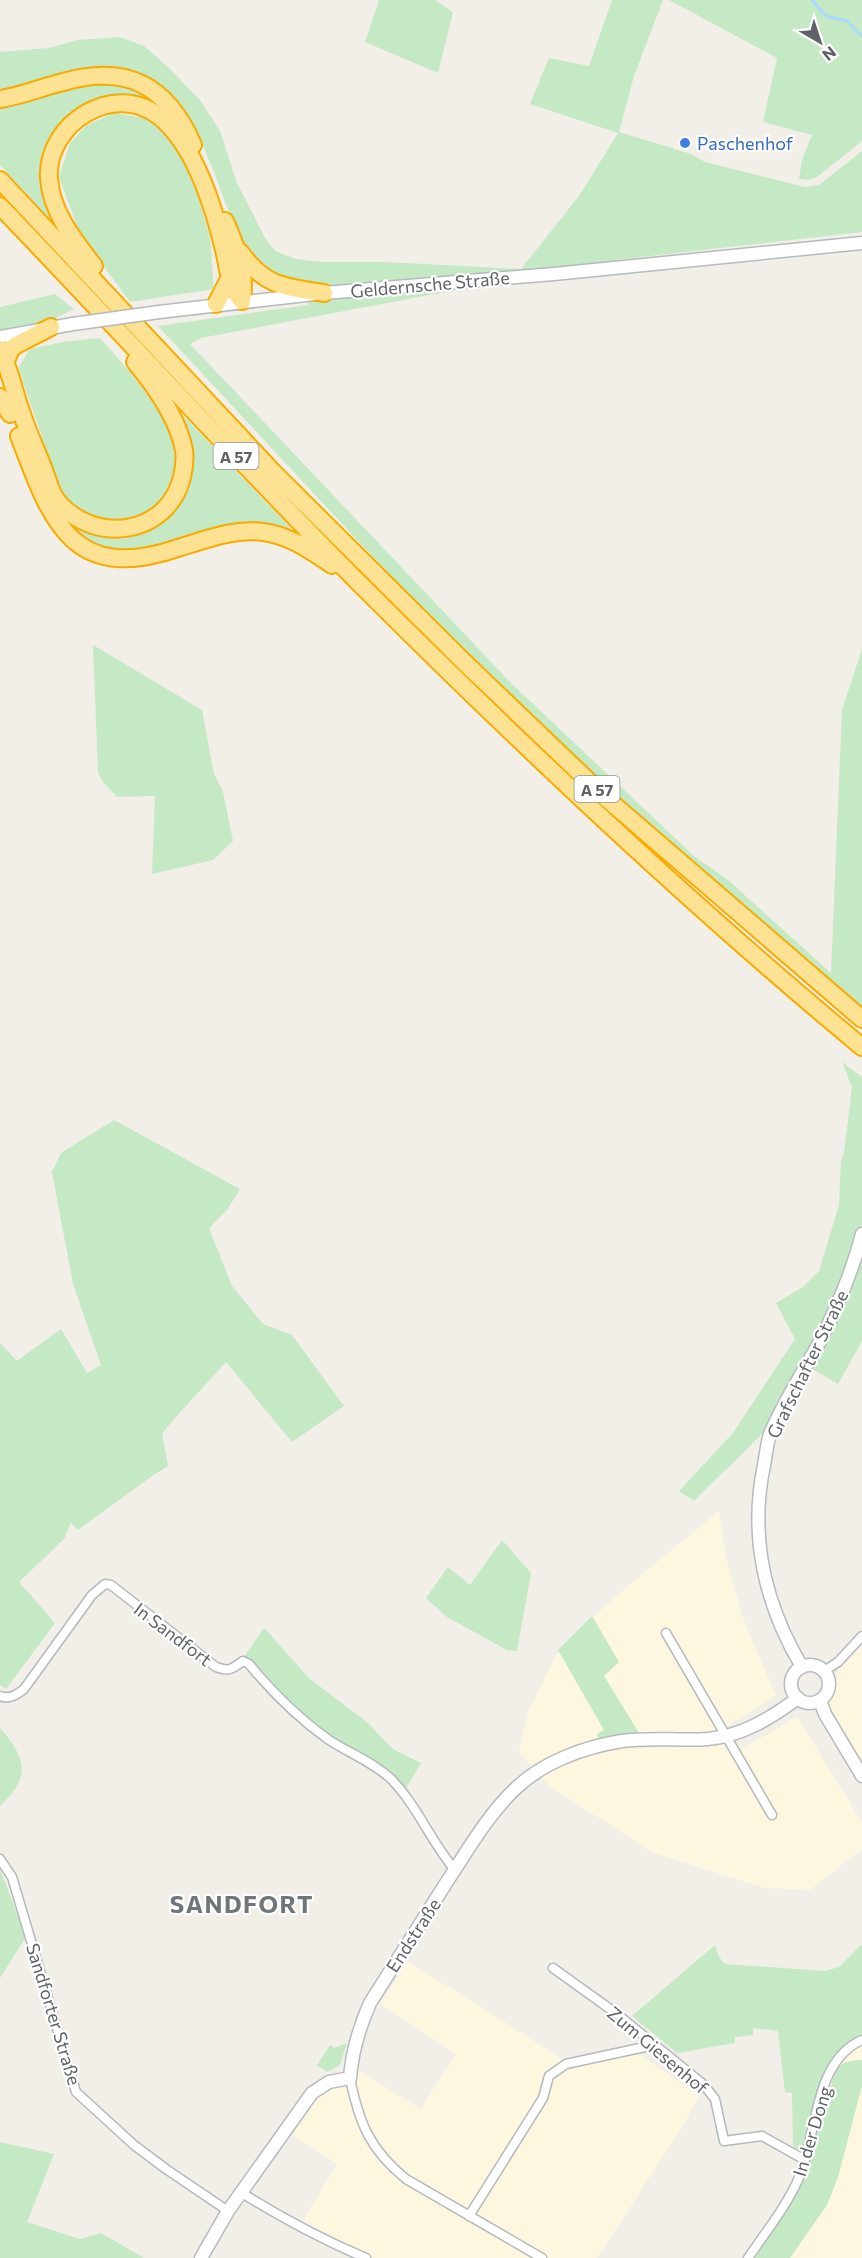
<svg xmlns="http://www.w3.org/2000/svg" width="862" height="2258" font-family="Commissioner,sans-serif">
	<rect width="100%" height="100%" fill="#f1efe8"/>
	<!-- commercial -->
	<path fill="#fef7e0" d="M719,1511L726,1558L743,1618L776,1696L726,1727L740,1750L797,1717L862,1822V1849L810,1890L764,1888L654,1853L549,1786L519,1752L528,1712L556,1655L592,1618L628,1586Z
		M862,1646V1762L828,1704L839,1669Z
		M407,1962L485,2009L561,2059L619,2050L627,2045L699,2096L681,2129L597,2258H373L303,2221L337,2164L292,2135L321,2093L331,2087L351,2084L358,2070L421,2109L456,2054L380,2004Z
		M862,2033V2258H750L800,2177L823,2090L850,2039Z"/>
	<!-- green -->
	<path fill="#c5e8c5" d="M379,0H435L453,12L438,73L365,42Z
		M612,0H663L634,76L619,132L691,154L705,162L805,187L819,185L862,151V232L615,260L201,338L190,344L512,684L694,856L728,880L831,973L842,710L862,649V1009L614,794L466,657L158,326L308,305L312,284C293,282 267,277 254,261C243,249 237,232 231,217C206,156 186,68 107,66C76,65 30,82 0,91V52L49,48L78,40L120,37L144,46L169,68L200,100L220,131L237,183L265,238L275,251L296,259L320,262H385L521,269L579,196L618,133L530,104L549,58L589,66Z
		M669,0H862V141L817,177L809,180L799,179L802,160L812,135L763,122L777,58Z
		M131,83L171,113L147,105L80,110L62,122L47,149L75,246L0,165V105L68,86Z
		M113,113L145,118L171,137L193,180L210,236L214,289L130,302L80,234L59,177L70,143L86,126Z
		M55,294L74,309L50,321L0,333V307Z
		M100,338L130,372L167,421L177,463L175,481L166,498L146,515L117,524L81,514L63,492L54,471L18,368L30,349L63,342Z
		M175,407L301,539L289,533L158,551L98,550L77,537L57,508C72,522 87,534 107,538C136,544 172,521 184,496C190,485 192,472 192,460C193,446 180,421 175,407Z
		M93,645L202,710L214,774L223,792L233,841L213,860L152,874L155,796L117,797L104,783L98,773Z
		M842,1062L862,1077V1341L838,1384L814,1370L797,1399L694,1501L679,1491L733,1433L795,1339L776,1303L803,1287L819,1271L839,1205L841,1161L844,1153L852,1087Z
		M114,1120L240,1189L227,1210L209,1228L232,1286L263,1324L292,1335L344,1406L292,1442L226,1362L173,1420L162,1434L168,1466L152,1476L78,1530L71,1522L64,1539L19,1582L55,1623L6,1689L0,1685V1343L17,1361L61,1329L87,1373L101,1365L73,1284L52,1172L61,1153Z
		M502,1540L531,1573L517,1651L507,1650L447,1617L426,1598L448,1567L470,1585Z
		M592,1616L619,1662L604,1676L639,1733L599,1740L597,1734L604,1730L558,1650Z
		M264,1628L310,1679L368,1723L393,1749L421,1763L405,1790L299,1713L244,1657Z
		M0,1728C27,1759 31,1777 0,1806Z
		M0,1869L26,1937L0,1978Z
		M862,1944V2036C819,2055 816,2107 806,2147L802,2152L793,2146L792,2093L785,2092L778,2031L753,2028V2035L735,2037V2043L677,2053L632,2016L715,1945L719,1957L725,1964L825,1971L839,1967Z
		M347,2043L340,2065L327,2072L317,2065L330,2045L334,2048Z
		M862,2060V2086L838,2177L827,2205L790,2258H755L791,2203L804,2179L834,2074C842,2061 847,2061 862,2060Z
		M0,2142L54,2154L27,2222L80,2239L101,2233L144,2258H0Z"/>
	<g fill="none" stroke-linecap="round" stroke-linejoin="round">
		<!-- stream -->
		<path stroke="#aadaff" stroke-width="3" d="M812,0L826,16L847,21L862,36"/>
		<!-- street casing -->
		<g stroke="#b5b8bc" stroke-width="11">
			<path id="street" d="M666,1633L772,1815
				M824,1671L838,1662L862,1636
				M0,1696C9,1700 17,1695 24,1689L92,1595L105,1584L111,1585L216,1667C229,1672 232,1669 243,1661L249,1664C273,1693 298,1718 329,1740C349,1753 373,1762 391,1779C417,1805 431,1842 455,1870
				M0,1859L12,1877L76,2092L134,2145L166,2169L228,2211
				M553,1968L617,2014L703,2084L715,2099L724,2141L762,2136L805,2160
				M350,2078C359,2123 370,2150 406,2179L542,2258
				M242,2193C282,2218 323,2240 366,2258
				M469,2216L543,2098L549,2076L566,2064L654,2045
				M748,2258C765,2233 789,2203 800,2175C817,2133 814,2061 862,2040"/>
		</g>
		<!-- secondary casing -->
		<g stroke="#b6babf" stroke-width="15">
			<path id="secondary" d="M159,312L324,293L554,274L862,243
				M0,337L73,324
				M791 1684a19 19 0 1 1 38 0a19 19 0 1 1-38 0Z
				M802,1667C765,1605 749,1536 764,1465C766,1455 767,1443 770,1434C783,1403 802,1374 818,1345C836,1310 852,1273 862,1234
				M820,1700L825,1714L862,1776
				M201,2258L228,2211L312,2093L329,2082L350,2078C352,2051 359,2028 370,2003C396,1962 422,1921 448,1880C469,1848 488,1815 515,1789C543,1762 584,1747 622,1741C650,1737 680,1741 708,1739C742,1736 771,1718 798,1698"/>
		</g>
		<!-- highway casing -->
		<g stroke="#f9ab00" stroke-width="20">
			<path id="highway" d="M0,99C21,96 42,87 63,82C127,64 167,85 193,145
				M0,180L274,473L462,660L606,798L862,1019
				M0,206C120,331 237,460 359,583C520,744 687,902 862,1047
				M225,221C237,248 246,272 242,301
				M240,252C265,287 285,287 324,293
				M94,266C74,240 51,212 49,178C46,123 115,80 160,117C194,145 213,205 223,246C229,267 227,284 242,301
				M216,304L229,279
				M0,349C10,370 14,392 22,414C28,433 37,451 44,470C48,480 51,495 59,503C96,545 168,535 182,477C184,469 185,458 184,450C178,419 155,386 135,362
				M6,361L11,349L16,345L51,327
				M0,397L10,414
				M19,436C51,521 72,584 178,548C204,540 235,528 263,532C289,535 311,551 332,565"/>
		</g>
		<!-- street -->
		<use href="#street" stroke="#fff" stroke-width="8"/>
		<!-- secondary -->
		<use href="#secondary" stroke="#fff" stroke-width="12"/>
		<!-- highway -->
		<use href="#highway" stroke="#fde293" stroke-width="16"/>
		<!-- secondary-bridge casing -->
		<g stroke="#b6babf" stroke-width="15" stroke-linecap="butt">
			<path id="secondary-bridge" d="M73,324L159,312"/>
		</g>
		<!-- secondary-bridge -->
		<use href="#secondary-bridge" stroke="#fff" stroke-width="12"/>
	</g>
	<!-- markers -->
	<circle fill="#3f7fe0" stroke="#fff" stroke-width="2" cx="685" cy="143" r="6"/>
	<g text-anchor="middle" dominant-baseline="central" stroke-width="4.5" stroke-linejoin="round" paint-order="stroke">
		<!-- shield labels -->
		<g fill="#fff" stroke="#8f9295" stroke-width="1.5">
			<rect x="213.5" y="443" width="45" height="26" rx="4.5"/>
			<rect x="574.5" y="776" width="45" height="26" rx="4.5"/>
		</g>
		<g font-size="16" font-weight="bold" fill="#5f6368">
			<text x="236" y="456">A 57</text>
			<text x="597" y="789">A 57</text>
		</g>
		<!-- shop labels -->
		<g font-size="18" fill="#366cbe" stroke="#fff" text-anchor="start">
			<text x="697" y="143">Paschenhof</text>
		</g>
		<!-- street labels -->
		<g font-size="18" fill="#5f6368" stroke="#fff">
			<text transform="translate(430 284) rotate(-5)">Geldernsche Straße</text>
			<text transform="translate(807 1364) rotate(-64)">Grafschafter Straße</text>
			<text transform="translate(173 1634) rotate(37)">In Sandfort</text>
			<text transform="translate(413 1935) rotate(-57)">Endstraße</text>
			<text transform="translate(54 2014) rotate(73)">Sandforter Straße</text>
			<text transform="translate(658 2050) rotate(40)">Zum Giesenhof</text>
			<text transform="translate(812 2131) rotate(-73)">In der Dong</text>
		</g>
		<!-- district labels -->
		<g font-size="24" font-weight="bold" letter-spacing="1.5" fill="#70757a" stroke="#fff">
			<text x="242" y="1903">SANDFORT</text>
		</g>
	</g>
	<!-- north arrow -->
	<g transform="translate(820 42) rotate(141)" stroke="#ffffff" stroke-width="4.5" paint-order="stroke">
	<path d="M0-4.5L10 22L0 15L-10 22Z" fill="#5f6368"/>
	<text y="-9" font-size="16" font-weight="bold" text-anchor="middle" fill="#5f6368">N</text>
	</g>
</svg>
